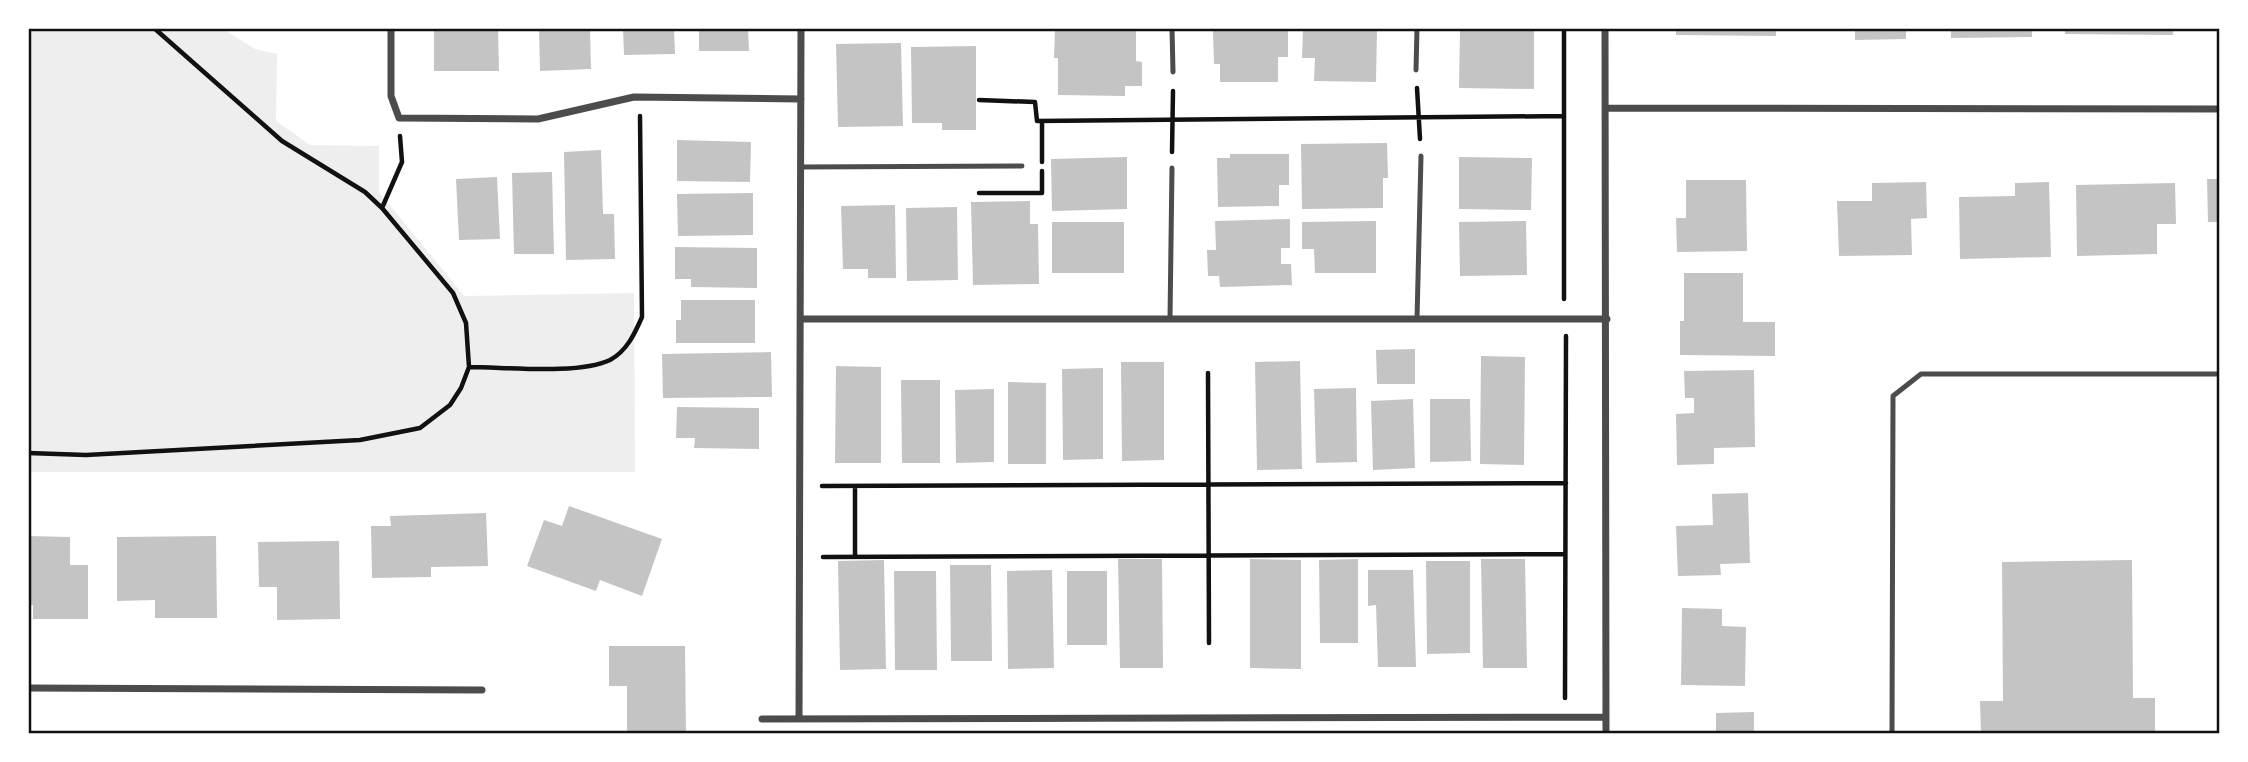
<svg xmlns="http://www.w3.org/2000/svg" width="2248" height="762" font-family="'PT Sans Narrow',sans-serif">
	<rect width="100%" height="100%" fill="#fff"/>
	<!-- green -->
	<path fill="#eee" d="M28,28H221L255,49L277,54L276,121L310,145L379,146V192L464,296L634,293L635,472H28Z"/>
	<!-- building -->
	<path fill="#c4c4c4" d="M434,28H498L499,71H434Z
		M539,28H590L591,69L540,71Z
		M623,28H674L675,54L624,55Z
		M699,28H748L749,51H699Z
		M1055,28L1136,30V61L1142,62V86H1125V96L1058,95V58H1054Z
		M1676,28H1776V36L1676,35Z
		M1855,28H1906V39L1855,40Z
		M1951,28H2032V37L1951,38Z
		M2065,28H2173V35L2065,34Z
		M1303,29L1377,30L1376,82L1314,81L1315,58H1302Z
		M1460,29H1534V89L1459,88Z
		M1213,31H1288V57H1278V82H1220V64H1214Z
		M901,43L903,126L838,127L836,44Z
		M976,46V130H942V123H912L911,47Z
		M677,140L751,142L750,182L677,181Z
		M1387,143L1388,178H1383V208L1302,209L1301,144Z
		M601,150L603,214H614L615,259L566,260L564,152Z
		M1230,154H1289V185H1279V206L1218,207L1217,158H1230Z
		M1127,157V209L1052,211L1051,159Z
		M1459,157L1532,158L1531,210L1459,209Z
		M552,172L554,254H514L512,173Z
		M497,177L500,239L459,240L456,179Z
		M2207,179H2220V222H2208Z
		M1686,180H1746L1747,251L1677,252L1676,218H1686Z
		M1926,182L1927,218L1911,219L1912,255L1839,256L1837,201H1872V183Z
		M2049,182L2051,257L1960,259L1959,197L2015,196V183Z
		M2175,183L2176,224H2157V254L2077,256L2076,185Z
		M753,193V235L678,236L677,194Z
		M1030,201V224H1038L1039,284L973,285L971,202Z
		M895,205L896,278H868V269H843L841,206Z
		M957,207L958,280L907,281L906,208Z
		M1290,219V248H1281V264H1291L1292,285L1220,287L1219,276H1208L1207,250H1216L1215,221Z
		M1376,221V273H1315L1314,249H1302V222Z
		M1526,221L1527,275L1460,276L1459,222Z
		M1052,222H1124V273H1052Z
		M675,247L757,248V288L691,287V279H675Z
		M1684,273H1743V322H1775V356L1680,355V321H1684Z
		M681,300H755V343H676V320H681Z
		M1415,349V384H1377L1376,350Z
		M771,352L772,397L663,398L662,354Z
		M1481,356L1525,357L1524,465L1480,464Z
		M1300,361L1302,469L1257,470L1255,362Z
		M1121,362H1164V460L1122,461Z
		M836,366L881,367V463H835Z
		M1103,368V459L1063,460L1062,369Z
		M1754,370L1755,447L1714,448V464L1677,465L1676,414L1694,413V398H1685L1684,371Z
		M901,380H940V463H902Z
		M1008,382L1046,383V464H1008Z
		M1356,388L1357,462L1316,463L1314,389Z
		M994,389V462L956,463L955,390Z
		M1413,399L1415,468L1373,470L1371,401Z
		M1430,399H1470L1471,461L1430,462Z
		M677,407L759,408V449L694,448L695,438H676Z
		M1748,493L1750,563L1720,564L1721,575L1678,576L1676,526L1713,525L1712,494Z
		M569,506L662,539L642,596L600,580L596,591L527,566L544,520L562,526Z
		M486,513L488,566L431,567V577L372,578L371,526H391L390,516Z
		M28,536L70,537V565H88V619H33V605H28Z
		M216,536L217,618H155V600L117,601V537Z
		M339,541L340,619L277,620V587H259L258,542Z
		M1118,559H1162L1163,668H1120Z
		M1250,559L1301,560V669L1250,668Z
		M1358,559V643H1320L1319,560Z
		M1481,559H1525L1527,668H1483Z
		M884,560L886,669L840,670L838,561Z
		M2132,560L2133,698H2155V734H1981L1980,701H2003L2002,562Z
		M1426,561H1470V653L1427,654Z
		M950,565H991L992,661H951Z
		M1052,570L1054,668L1008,669L1007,571Z
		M1368,570H1413L1416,667H1378L1376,605L1368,606Z
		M894,571H936L937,670H895Z
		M1067,571H1107V645H1067Z
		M1682,608L1722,609V626L1746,627L1745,686L1681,685Z
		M609,646H685L686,734H627V686H609Z
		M1754,712V734H1716V713Z"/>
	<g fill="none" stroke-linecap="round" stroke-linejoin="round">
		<!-- path -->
		<path stroke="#111" stroke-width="4.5" d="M1564,28V299
			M1417,88L1420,139
			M979,100L1035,102L1037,121L1564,116
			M1172,152L1173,91
			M1042,162V121
			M979,193H1042V171
			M382,208L402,162L400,136
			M469,367C506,367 578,375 610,360C627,351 635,333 642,317L640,116
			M1208,373L1209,643
			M28,453L86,455L360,440L420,428L450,405L461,388L469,367L466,323L453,293L382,208L365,192L282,141L154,28
			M822,486L1566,483
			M855,486V557
			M823,557L1565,554
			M1565,698L1566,336"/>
		<!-- service -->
		<path stroke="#4c4c4c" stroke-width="5" d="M1172,28L1173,72
			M1416,70L1417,28
			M800,167L1022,166
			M1170,319L1172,168
			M1417,319L1421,156
			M1892,734L1893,396L1921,374H2218L2220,376"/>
		<!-- minor -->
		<path stroke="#4c4c4c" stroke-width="7" d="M391,28V96L399,118L538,119L634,97L801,99
			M1605,28L1606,734
			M1606,108L2220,109
			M801,319H1607
			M28,688L482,690
			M762,719L1606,717
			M799,719L801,28"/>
	</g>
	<!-- border -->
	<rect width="2248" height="762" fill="none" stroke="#ffffff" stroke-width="60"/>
	<rect x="30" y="30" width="2188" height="702" fill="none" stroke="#111" stroke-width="2.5"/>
</svg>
